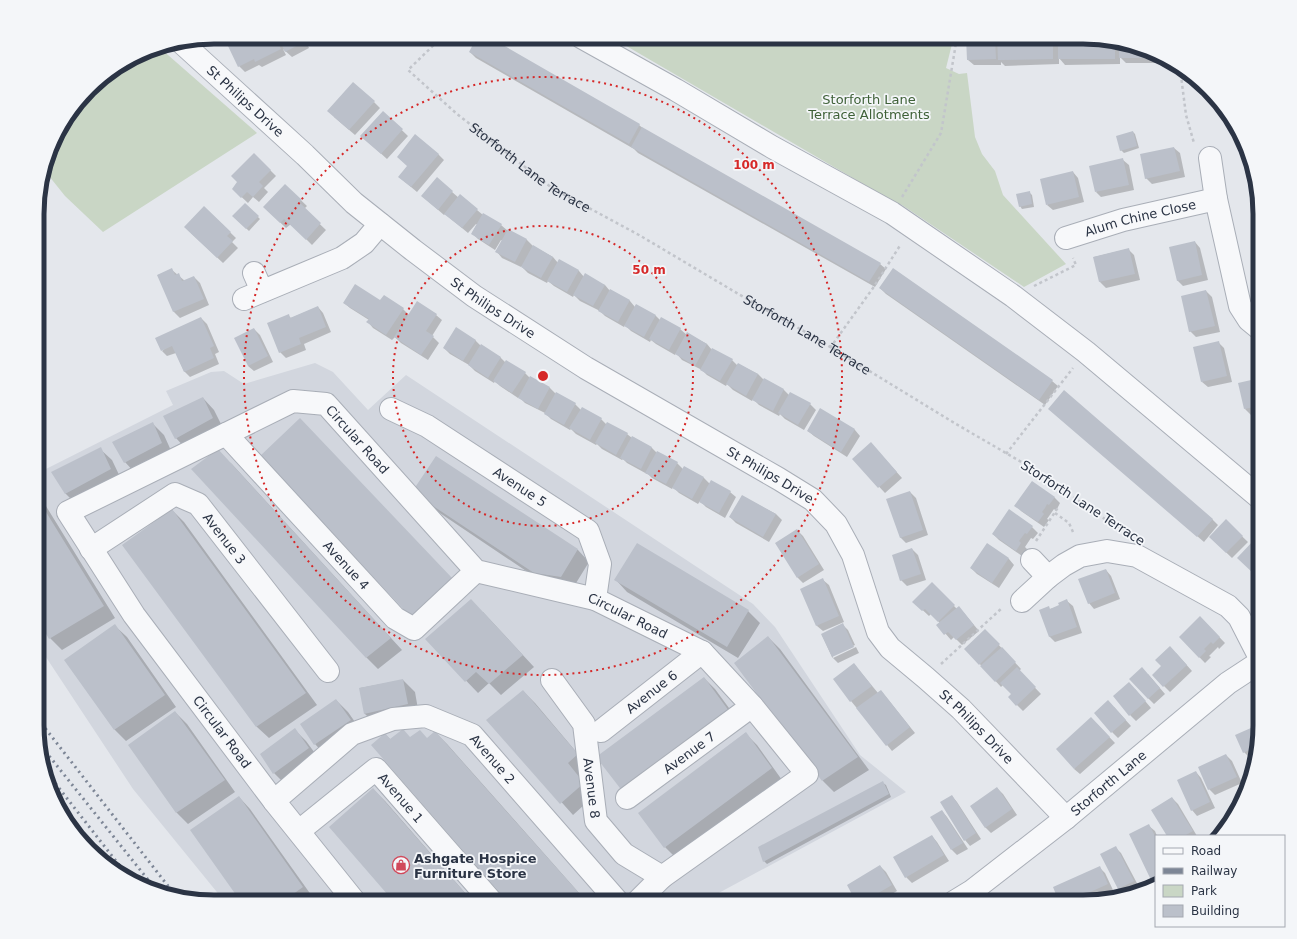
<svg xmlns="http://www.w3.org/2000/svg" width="1297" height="939" font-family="'DejaVu Sans',sans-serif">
	<rect width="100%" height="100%" fill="#e4e7ec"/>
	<!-- built -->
	<path fill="#d2d6de" d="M315,363L333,372L368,410L406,375L753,604L775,627L860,755L906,792L702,902H225L133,789L38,645V473L173,405L166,391L211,372L224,371L244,384Z"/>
	<!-- green -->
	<path fill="#c9d6c5" d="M611,37H943L952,44L946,68L959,74L967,73L975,137L982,154L995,171L1003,195L1066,264L1024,287L902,205L894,202Z
		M160,48L257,133L103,232L65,196L45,171L55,136L97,81L147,50Z"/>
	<!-- shadow -->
	<path fill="#0003" d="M243,37H310L305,39L309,48L292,57L283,49L286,55L262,67L259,65L245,72L239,66L244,40Z
		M335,37H349L352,41L342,46Z
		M487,37L639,125L644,129L880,264L886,269L875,287L638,153L634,149L476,58L470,52Z
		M967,37H996L998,39V37H1055L1059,42L1094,37L1150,50L1162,57V63H1126L1120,57V64L1065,65L1059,58V64L1005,66L1001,62V65H974L968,60Z
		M374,102L380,108L355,135L334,117Z
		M383,112L408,136L387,159L367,141Z
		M1237,130L1242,136L1248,158L1242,152Z
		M1133,132L1135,134L1139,148L1124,153L1121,150Z
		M1174,148L1180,153L1185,177L1152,184L1146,178Z
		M254,154L276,176L264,188L268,192L259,202L253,197L248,203L233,189L238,183Z
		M438,154L444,160L417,192L399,177L408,166Z
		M1123,160L1129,165L1134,190L1101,197L1096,192Z
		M1251,170L1260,203L1259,209L1253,203L1246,171Z
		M1073,172L1078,178L1084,202L1053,210L1047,205Z
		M437,179L459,198L477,210L483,215L501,225L508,231V230L527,240L533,246L553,257L558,263L559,260L579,271L584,277L605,285L610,291L630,301L635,307L636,305L656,316L660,320L680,329L687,335L688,334L707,344L712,350L732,360L737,365L738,364L758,374L764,380V379L784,390L789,395L810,404L816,410L804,430L785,419L780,414L779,416L759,405L753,399L752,401L733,390L727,384L726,386L707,375L702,370L682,360L676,353L675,355L656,344L651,340L650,342L631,331L625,325L624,327L605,316L600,311L580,301L574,295L573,297L554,286L548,281L547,283L528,273L521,266V267L502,258L497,252L503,241L501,240L495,250L478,239L472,233L477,224H476L468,233L445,214L444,215L422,196Z
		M285,185L307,206L304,209L326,230L312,245L291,224L286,228L264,207Z
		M1029,192L1032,195L1034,207L1022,209L1020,206Z
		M245,204L260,219L249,231L233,216Z
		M204,207L236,238L232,242L238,248L223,263L191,233Z
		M1195,242L1200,248L1208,280L1183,286L1177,280Z
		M1128,249L1134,255L1140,280L1106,288L1100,282L1094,257Z
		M172,270L185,281L194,277L200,283L209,305L180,318L174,312L158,275Z
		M880,288L1052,381L1058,386L1045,405L886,294Z
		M1206,291L1212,297L1220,332L1196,337L1190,331Z
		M381,302L403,309L409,315H436L442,320L432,336L439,343L428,360L401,343L395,337L392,340L373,328L368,322L369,320L350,308L344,303Z
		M318,307L323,313L331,332L304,344L306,350L286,358L280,352L288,315L291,318Z
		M201,318L207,324L219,352L215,354L219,364L190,377L184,371L176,353L167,356L162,351Z
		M254,329L260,335L273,362L254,371L248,366Z
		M475,340L481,346L500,357L505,362L525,373L530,378L550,388L556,394L575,404L581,410L601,419L607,425L627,434L632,438L633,437L652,448L657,453L677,463L683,469L684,467L704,478L710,484L730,492L736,497L725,518L706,507L700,501L698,504L679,493L673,487L672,489L652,478L647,473V474L627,463L623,459L622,460L602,449L597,444L596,445L576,434L571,429L570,430L551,419L545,413L525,403L519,397L518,398L500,386L495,381L494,383L475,371L469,365L450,354L444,348Z
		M1218,342L1224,348L1232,382L1208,387L1202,382Z
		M1260,379V413L1251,415L1245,409Z
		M203,398L214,410L224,430L187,450L176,438Z
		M821,410L855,430L860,436L847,457L814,436L808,431Z
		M1055,414L1212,519L1218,525L1204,542Z
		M152,423L164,435L173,455L136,474L125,462Z
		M100,449L112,460L122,481L77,505L65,493Z
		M876,449L902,478L885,493L853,459Z
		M436,458L578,550L589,562L573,588L547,585L425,503Z
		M230,462L402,650L378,669L366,657Z
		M1032,482L1055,498L1060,503L1056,511L1054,509L1047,519L1049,520L1044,527L1021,511L1016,505Z
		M910,492L916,498L928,535L906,543L900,537Z
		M38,495L41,498L115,618L62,650L50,638L38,618Z
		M742,496L776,514L782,520L769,542L736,523L730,517Z
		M172,510L184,522L317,705L269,738L257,727L124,545Z
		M1226,521L1248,542L1232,558L1210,537Z
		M1032,527L1038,533L1033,539L1031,538L1025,547L1027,549L1022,556L999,540L993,534Z
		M797,530L803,536L824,570L803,583L798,578Z
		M987,545L1009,559L1014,565L999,588L977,574L971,568Z
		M1260,547V579L1239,558Z
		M912,549L918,555L926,580L907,586L901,580Z
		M1106,570L1111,576L1120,599L1094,609L1089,603Z
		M616,580L748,611L760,623L738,658L627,592Z
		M823,580L829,585L844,622L823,631L817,626Z
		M932,584L957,609L964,613L979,631L962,645L954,637L951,640L938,625L940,623L931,614L929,616L914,602Z
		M1067,601L1073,606L1082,633L1055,642L1049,636L1050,609L1060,606Z
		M483,612L534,667L501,695L489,683L478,693L426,639Z
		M1200,617L1225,643L1219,649L1218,647L1209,656L1211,657L1205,663L1180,637Z
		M843,625L848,630L855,645L833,655V658L856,647L859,653L838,663L832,657L822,635Z
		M115,626L127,637L176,707L126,741L115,730L66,661Z
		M985,630L1021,669L1019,671L1041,694L1023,711L1009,697L1012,694L1003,685L1001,687L966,649Z
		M768,637L780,649L869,770L834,792L823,781Z
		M1176,653L1192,671L1170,692L1153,675Z
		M854,664L878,693L881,691L886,697L915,733L892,751L851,701Z
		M1148,674L1165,694L1154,704L1148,698Z
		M704,678L715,689L740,723L598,757Z
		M403,680L415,692L419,715L377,725L365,714L360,688Z
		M1135,689L1151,708L1136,721L1130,715Z
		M523,691L535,703L589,767L579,775L595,795L573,815L488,720Z
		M336,700L348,712L362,732L326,756L315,744Z
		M1114,707L1131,726L1118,738L1112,732Z
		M175,712L187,724L235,792L188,824L177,813L130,745Z
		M1097,724L1115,743L1080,774L1074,769Z
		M295,730L306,741L320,760L286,785L274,773L261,754Z
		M435,732L447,744L587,902H509L385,734L391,740L410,738L427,739Z
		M745,733L757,745L782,780L677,859L665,847Z
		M1260,736L1255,755L1250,758L1244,752Z
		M1226,755L1232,761L1242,783L1215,795L1209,789Z
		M1196,772L1201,778L1215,808L1197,816L1192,810Z
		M883,783L886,785L891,797L767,864L764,861Z
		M997,788L1003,794L1017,815L991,833L985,827Z
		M373,789L385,801L473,902H396Z
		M952,796L957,802L981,839L970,846L965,840Z
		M239,797L250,809L314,899L311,902H243Z
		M1172,798L1178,804L1197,836H1168Z
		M942,811L947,817L968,849L957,855L952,850Z
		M1149,826L1155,831L1157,836H1156V883L1152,879Z
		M932,836L937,842L949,861L912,883L906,877L895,858Z
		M1115,847L1121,853L1139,887L1131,891L1123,893L1118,889Z
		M880,866L886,872L897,891L878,902H858Z
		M1099,867L1105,873L1113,890L1090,900L1083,902H1061Z"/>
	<!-- building -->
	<path fill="#bbc0ca" d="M242,37H275L281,49L255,62L254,59L238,67L228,46L243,39Z
		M278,37H302L304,42L285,52Z
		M333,37H343L336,41Z
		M477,37H489L640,124L629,144L469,52Z
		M966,37H995L996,59L967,60Z
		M997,37H1053V59L998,60Z
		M1058,37H1094L1115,42V59H1058Z
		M1119,43L1150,50L1157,54V58H1119Z
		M353,82L375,101L349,130L327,111Z
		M383,111L403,129L381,154L360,136Z
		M642,127L881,263L869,282L631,147Z
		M1236,129L1242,136L1246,152L1241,153Z
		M1133,131L1137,146L1120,151L1116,136Z
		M415,134L439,154L411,187L398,177L407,166L397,157Z
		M1174,147L1180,171L1145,179L1140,154Z
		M254,153L271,170L259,182L263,186L253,197L247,192L241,198L232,189L237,182L231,176Z
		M1123,158L1129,185L1095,192L1089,166Z
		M1250,169L1259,202L1252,203L1245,170Z
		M1073,171L1079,197L1046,205L1040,179Z
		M437,177L453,191L438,210L421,196Z
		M285,184L302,200L299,202L321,223L306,240L284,219L280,223L263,207Z
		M1030,191L1032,204L1019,207L1016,194Z
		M460,194L478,209L462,228L444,214Z
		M245,203L259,216L246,229L232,216Z
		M204,206L231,232L227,236L233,241L217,258L184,227Z
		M483,213L502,224L489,245L471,234Z
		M1260,220V230H1259L1257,221Z
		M508,229L527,239L515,262L495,252Z
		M1195,241L1202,275L1177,281L1169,247Z
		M533,245L553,257L541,278L521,267Z
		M1129,248L1135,274L1099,282L1093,257Z
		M559,259L579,270L567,292L547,281Z
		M172,268L175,275L179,273L182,281L194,276L204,299L173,312L157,275Z
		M893,268L1053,380L1039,400L879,288Z
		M585,273L605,285L593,306L573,295Z
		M355,284L380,300L384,295L404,308L386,335L366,322L369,319L343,303Z
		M610,289L630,300L618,322L598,311Z
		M1206,290L1215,326L1189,332L1181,296Z
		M417,301L437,314L426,331L434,336L421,355L394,337Z
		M636,304L656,315L644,337L624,326Z
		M318,306L326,327L299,338L301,344L279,353L267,323L289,314L290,318Z
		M201,317L214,346L210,348L214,358L184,372L172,346L161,351L155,338Z
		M661,317L681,328L669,350L649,339Z
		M456,327L476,340L463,361L443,348Z
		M254,328L268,356L248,366L234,338Z
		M687,332L707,344L695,366L675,354Z
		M1219,341L1227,376L1201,382L1193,347Z
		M481,344L501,357L488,378L468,365Z
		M712,348L733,359L720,381L700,370Z
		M506,360L526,372L512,393L493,381Z
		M738,363L758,374L746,396L726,384Z
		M530,376L550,387L538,409L518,398Z
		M764,378L784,389L773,411L752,400Z
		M1260,378V406L1244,409L1238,383Z
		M1064,390L1213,519L1197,537L1048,409Z
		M556,392L576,403L564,425L544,414Z
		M790,392L811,403L798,425L778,413Z
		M203,397L213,418L175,439L163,416Z
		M582,407L602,418L590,440L569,428Z
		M820,408L855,429L841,452L807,431Z
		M300,418L453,579L411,617L259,457Z
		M153,422L162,443L124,463L112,442Z
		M607,422L628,433L616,455L595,443Z
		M632,436L652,447L641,469L620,458Z
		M871,442L897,472L878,488L852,459Z
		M101,447L111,469L65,494L51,472Z
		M218,449L391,638L366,658L191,469Z
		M657,451L678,462L666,484L645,473Z
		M436,456L578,549L561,577L534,573L412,492Z
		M684,466L704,477L692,499L672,488Z
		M711,480L731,491L719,513L699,502Z
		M1032,481L1055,497L1049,505L1047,504L1045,508L1042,512L1044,514L1038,522L1014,506Z
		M910,491L923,530L900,538L886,499Z
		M742,495L776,514L763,537L729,517Z
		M38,499L104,606L49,639L38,620Z
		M172,509L306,693L256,727L122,545Z
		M1009,509L1033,526L1027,534L1025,533L1019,541L1021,543L1016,551L992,534Z
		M1226,519L1243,536L1226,553L1209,537Z
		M797,529L819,564L797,578L775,543Z
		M1254,540L1260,545V568L1254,574L1237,558Z
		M637,543L749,610L727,647L614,580Z
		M987,543L1009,558L992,583L970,568Z
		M912,548L921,574L900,581L892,555Z
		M1106,569L1115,593L1088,604L1078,579Z
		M823,578L839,616L816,626L800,589Z
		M932,582L955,605L938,622L925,609L922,611L912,602Z
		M471,599L523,655L489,684L476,672L465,682L425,639Z
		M1067,599L1077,627L1049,637L1039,610L1049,606L1050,609L1059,605L1058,603Z
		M959,606L974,625L956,640L948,632L944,635L936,625Z
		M1200,616L1220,637L1213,644L1211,642L1204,649L1206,651L1199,658L1179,637Z
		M843,623L854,647L832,657L821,634Z
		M115,624L165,695L114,730L64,660Z
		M985,629L1000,644L979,665L964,649Z
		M768,636L858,757L822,781L734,663Z
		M1170,646L1187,665L1163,687L1152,675L1161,666L1155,660Z
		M1002,647L1016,662L995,682L980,666Z
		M854,663L872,686L850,702L833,679Z
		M1017,667L1036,687L1016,706L1008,697L1011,694L1000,683Z
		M1142,667L1160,688L1148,699L1129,679Z
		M704,677L729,711L623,792L596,757Z
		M403,679L408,704L364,714L359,688Z
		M1129,682L1146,701L1129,716L1113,696Z
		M523,690L578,754L568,763L584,783L560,804L486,720Z
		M881,690L910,727L886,746L856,708Z
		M336,699L351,720L314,745L300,724Z
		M1108,700L1126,720L1111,733L1094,713Z
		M175,711L225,780L176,813L128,745Z
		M1091,717L1110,737L1074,769L1056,749Z
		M1260,724V736L1257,746L1243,753L1235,735Z
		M295,728L309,748L273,774L260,754Z
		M403,729L410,737L420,730L427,738L435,731L587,902H508L371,745L385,733L390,739Z
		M746,732L772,768L664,848L638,813Z
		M1226,754L1237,777L1208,790L1198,767Z
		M1196,771L1210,802L1191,811L1177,780Z
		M883,781L889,794L763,862L758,847Z
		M997,787L1012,809L985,828L970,806Z
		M373,788L473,902H394L329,827Z
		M952,795L976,833L964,841L940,802Z
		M239,796L303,887L282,902H241L190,830Z
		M1172,797L1193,831L1184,836H1167L1151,810Z
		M942,810L963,843L951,850L930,817Z
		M1149,824L1156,838V878L1151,880L1129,834Z
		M932,835L944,855L905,878L893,857Z
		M1116,846L1134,881L1118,889L1100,854Z
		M880,865L892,885L863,902H856L847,885Z
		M1100,866L1108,884L1068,902H1059L1053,887Z
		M835,897L838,902H827Z
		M1048,899L1050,902H1041Z"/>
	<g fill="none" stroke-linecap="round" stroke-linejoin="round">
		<!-- minor casing -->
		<g stroke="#a9aeb7" stroke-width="24">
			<g id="minor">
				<path d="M581,37L676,90L772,147L892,213L1013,296L1086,352L1260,498"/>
				<path id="s2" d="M182,43L305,155L354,203L413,250L474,296L586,368L779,479L813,500L836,524L853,555L878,632L890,648L926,678L961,709L1066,818"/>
				<path d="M1210,158L1216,199L1240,306L1249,320L1260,329"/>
				<path id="s3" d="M1066,238L1123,220L1216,199"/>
				<path d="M254,273L262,291"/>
				<path d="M244,299L342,258L364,243L380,224"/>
				<path id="s4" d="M391,409L427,426L588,531L600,564L595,599"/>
				<path id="s5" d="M226,434L395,618L414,629L476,571"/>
				<path id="s6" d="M91,549L175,494L198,504L328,671"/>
				<path d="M1032,560L1048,577"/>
				<path d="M1022,601L1048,577L1064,565L1080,556L1107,551L1137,556L1228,606L1239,617L1260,658"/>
				<path id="s7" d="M552,680L584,724L596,821L624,854L662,877"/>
				<path id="s8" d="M601,731L702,652"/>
				<path id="s9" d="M627,798L752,706"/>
				<path id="s10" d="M274,801L352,734L393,719L426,716L472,735L618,902"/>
				<path id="s11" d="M299,831L376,769L492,902"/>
				<path id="s12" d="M355,902L274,801L134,615L68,512L293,401L326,404L476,571L595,599L702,652L752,706L807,774L662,877L637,902"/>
				<path id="s13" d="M954,902L972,891L1066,818L1228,683L1260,662"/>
			</g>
		</g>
		<!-- path -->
		<g stroke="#c2c5cb" stroke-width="2.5" stroke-dasharray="3 3" stroke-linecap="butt">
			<path id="s1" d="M442,37L408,70L457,114L552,188L639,235L752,302L809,334L956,424L1049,478L1093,512L1128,532"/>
			<path d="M1180,68L1186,115L1194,143"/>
			<path d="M902,197L941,133L957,37"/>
			<path d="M1034,286L1076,265L1073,258"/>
			<path d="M830,348L873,288L901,244"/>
			<path d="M1006,454L1073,368"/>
			<path d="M1055,513L1069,523L1073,532"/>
			<path d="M1036,541L1059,506"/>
			<path d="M1255,602L1260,605"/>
			<path d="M941,664L1002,608"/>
		</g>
		<!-- minor -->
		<use href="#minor" stroke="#f7f8fa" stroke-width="22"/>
		<!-- rail -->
		<path stroke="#7d8696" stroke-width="3" stroke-dasharray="2 4" stroke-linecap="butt" d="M38,719L175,895
			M38,742L157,891
			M48,774L130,879
			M58,804L101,860"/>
	</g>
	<!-- distance rings -->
	<g fill="none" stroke="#d62828" stroke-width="2" stroke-dasharray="2 4">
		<circle cx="543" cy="376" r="150"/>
		<circle cx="543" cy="376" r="299"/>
	</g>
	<!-- icons -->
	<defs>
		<g id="shop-ring" transform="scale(0.9)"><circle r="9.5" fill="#f4f6f9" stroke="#d1495b" stroke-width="1.5"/><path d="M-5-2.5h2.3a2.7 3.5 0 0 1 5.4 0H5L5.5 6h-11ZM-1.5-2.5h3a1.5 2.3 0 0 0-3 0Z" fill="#d1495b"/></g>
	</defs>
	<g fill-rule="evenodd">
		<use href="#shop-ring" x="401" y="865"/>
	</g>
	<g text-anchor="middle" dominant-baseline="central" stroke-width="3.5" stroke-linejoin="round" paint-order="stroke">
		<!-- park labels -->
		<g font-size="13" fill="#3f6138" stroke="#f4f6f9">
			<text x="869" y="99">Storforth Lane<tspan x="869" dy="15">Terrace Allotments</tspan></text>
		</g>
		<!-- street labels -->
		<g font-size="13" fill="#2b3445" stroke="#f4f6f9">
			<text stroke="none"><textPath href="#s2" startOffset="86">St Philips Drive</textPath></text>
			<text stroke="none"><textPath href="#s1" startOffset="204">Storforth Lane Terrace</textPath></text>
			<text stroke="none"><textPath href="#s3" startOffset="77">Alum Chine Close</textPath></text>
			<text stroke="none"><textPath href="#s2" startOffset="409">St Philips Drive</textPath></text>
			<text stroke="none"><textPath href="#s1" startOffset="528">Storforth Lane Terrace</textPath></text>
			<text stroke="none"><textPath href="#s12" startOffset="816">Circular Road</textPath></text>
			<text stroke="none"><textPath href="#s2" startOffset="733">St Philips Drive</textPath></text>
			<text stroke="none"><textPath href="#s4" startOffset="151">Avenue 5</textPath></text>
			<text transform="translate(1083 503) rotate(33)">Storforth Lane Terrace</text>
			<text stroke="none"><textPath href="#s6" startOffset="169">Avenue 3</textPath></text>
			<text stroke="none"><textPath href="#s5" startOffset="178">Avenue 4</textPath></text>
			<text stroke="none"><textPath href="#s12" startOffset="1152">Circular Road</textPath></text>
			<text stroke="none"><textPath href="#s8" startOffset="64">Avenue 6</textPath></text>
			<text stroke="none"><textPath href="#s2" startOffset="1069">St Philips Drive</textPath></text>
			<text transform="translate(222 732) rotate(53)">Circular Road</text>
			<text stroke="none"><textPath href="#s9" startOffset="77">Avenue 7</textPath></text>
			<text stroke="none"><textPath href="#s10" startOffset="261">Avenue 2</textPath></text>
			<text stroke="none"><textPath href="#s13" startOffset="195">Storforth Lane</textPath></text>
			<text stroke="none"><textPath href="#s7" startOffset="119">Avenue 8</textPath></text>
			<text stroke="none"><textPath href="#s11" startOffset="137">Avenue 1</textPath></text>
		</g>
		<!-- poi labels -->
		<g font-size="13" font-weight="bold" fill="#2b3445" stroke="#f4f6f9" text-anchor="start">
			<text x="414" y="858">Ashgate Hospice<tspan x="414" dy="15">Furniture Store</tspan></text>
		</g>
	</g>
	<!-- crop -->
	<path d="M0 0H1297V939H0ZM214 44H1083A170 170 0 0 1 1253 214V725A170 170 0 0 1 1083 895H214A170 170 0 0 1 44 725V214A170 170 0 0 1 214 44Z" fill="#f4f6f9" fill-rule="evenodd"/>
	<path fill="none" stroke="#2b3445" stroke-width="5" d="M214 44H1083A170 170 0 0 1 1253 214V725A170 170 0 0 1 1083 895H214A170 170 0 0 1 44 725V214A170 170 0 0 1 214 44Z"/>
	<circle cx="543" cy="376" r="6" fill="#d62828" stroke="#f4f6f9" stroke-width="2"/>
	<g font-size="12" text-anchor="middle" font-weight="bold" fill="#d62828" stroke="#f4f6f9" stroke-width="3.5" stroke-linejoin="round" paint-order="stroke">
		<text x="754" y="169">100 m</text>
		<text x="649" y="274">50 m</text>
	</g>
	<!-- legend -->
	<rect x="1155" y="835" width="130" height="92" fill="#f4f6f9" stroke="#a4a8b1"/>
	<rect x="1163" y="848" width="20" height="6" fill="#f7f8fa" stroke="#a4a8b1"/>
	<text x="1191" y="855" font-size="12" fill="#2b3445">Road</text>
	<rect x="1163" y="868" width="20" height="6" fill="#7d8696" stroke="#a4a8b1"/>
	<text x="1191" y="875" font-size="12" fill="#2b3445">Railway</text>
	<rect x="1163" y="885" width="20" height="12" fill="#c9d6c5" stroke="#a4a8b1"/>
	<text x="1191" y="895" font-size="12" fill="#2b3445">Park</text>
	<rect x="1163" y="905" width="20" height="12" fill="#bbc0ca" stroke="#a4a8b1"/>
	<text x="1191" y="915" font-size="12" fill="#2b3445">Building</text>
</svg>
